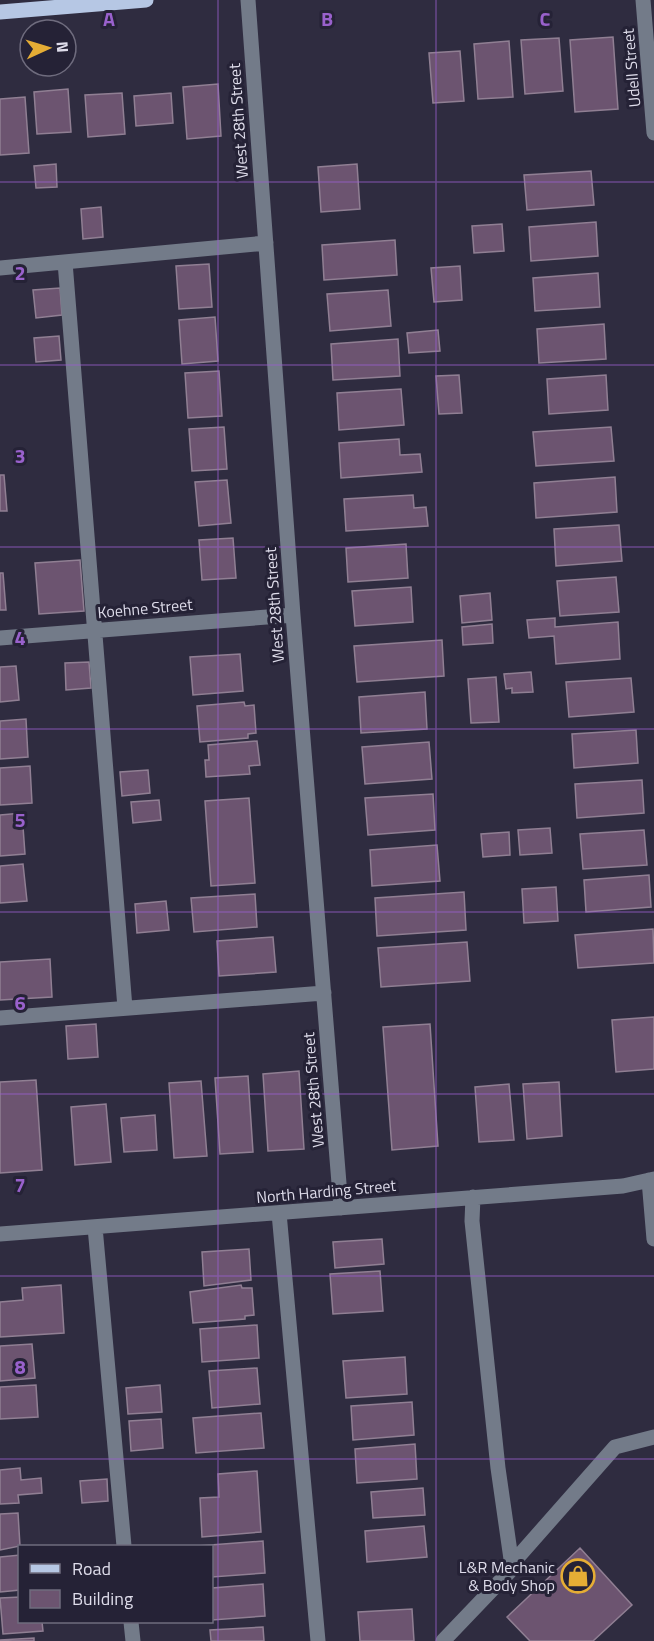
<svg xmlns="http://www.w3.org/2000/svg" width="654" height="1641" font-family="'Titillium Web',sans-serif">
	<rect width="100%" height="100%" fill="#2f2c40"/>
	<!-- building -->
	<path fill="#6c5470" stroke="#907f93" stroke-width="1.5" d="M613,37L618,109L575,112L570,40Z
		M559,38L563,91L525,94L521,40Z
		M509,41L513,97L478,99L474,44Z
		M460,51L464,101L433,103L429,53Z
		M218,84L221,136L187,139L183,87Z
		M68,89L71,132L37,134L34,92Z
		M122,93L125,134L88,137L85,95Z
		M171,93L173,123L136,126L134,96Z
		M25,97L29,153L0,155V99Z
		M56,164L57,187L36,188L34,166Z
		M357,164L360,209L321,212L318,167Z
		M591,171L594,205L527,210L524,175Z
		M101,207L103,237L83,239L81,209Z
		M596,222L598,256L531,261L529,227Z
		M502,224L504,251L474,253L472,226Z
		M395,240L397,275L324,280L322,245Z
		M209,264L212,307L179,309L176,266Z
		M460,266L462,300L434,302L431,268Z
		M598,273L600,307L535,311L533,278Z
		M60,288L62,315L36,318L33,290Z
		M388,290L391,326L330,331L327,294Z
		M215,317L218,361L182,364L179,320Z
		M604,324L606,359L539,363L537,329Z
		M438,330L440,351L409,353L407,333Z
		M59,336L61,360L36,362L34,338Z
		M398,339L400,376L333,380L331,344Z
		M219,371L222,416L188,418L185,373Z
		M459,375L462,413L439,414L436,376Z
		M606,375L608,410L549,414L547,379Z
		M401,389L404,425L339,430L337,393Z
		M224,427L227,469L192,471L189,429Z
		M611,427L614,461L536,466L533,432Z
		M399,439L400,455L420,454L422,472L341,478L339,443Z
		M0,475H4L7,511H0Z
		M615,477L617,512L536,518L534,483Z
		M227,480L231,523L199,526L195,482Z
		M413,495L414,508L426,507L428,526L346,531L344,499Z
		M619,525L622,561L556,566L554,529Z
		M233,538L236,578L202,580L199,540Z
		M406,544L408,578L348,582L346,548Z
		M80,560L84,611L39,614L35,563Z
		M0,573H3L6,610H0Z
		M616,577L619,612L560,616L557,581Z
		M411,587L413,622L355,626L352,591Z
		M490,593L492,620L462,623L460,596Z
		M555,618V627L618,622L620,659L556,664L554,636L529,638L527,620Z
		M492,624L493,643L463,645L462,627Z
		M442,640L444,676L357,682L354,646Z
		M240,654L243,691L193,695L190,657Z
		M89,662L91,688L66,690L65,663Z
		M16,666L19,700L0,702V667Z
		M531,672L533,692L512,693V688L506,689L504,674Z
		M496,677L499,722L471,723L468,679Z
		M631,678L634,712L569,717L566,682Z
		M425,692L427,729L361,733L359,697Z
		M244,702L245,706L254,705L256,733L248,734V738L200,742L197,706Z
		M26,719L28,757L0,759V721Z
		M636,730L638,763L574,768L572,734Z
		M257,741L260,765L249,766L250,774L206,777L205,760H209L208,745Z
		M429,742L432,779L365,784L362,747Z
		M30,766L32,803L0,805V768Z
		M148,770L150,793L122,796L120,772Z
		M642,780L644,813L577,818L575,784Z
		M433,794L435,830L368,835L365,798Z
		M249,798L255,883L211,886L205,801Z
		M159,800L161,820L133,823L131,802Z
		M22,813L25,854L0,856V815Z
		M550,828L552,853L520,855L518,830Z
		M644,830L647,865L583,869L580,834Z
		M509,832L510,855L483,857L481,834Z
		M437,845L440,881L372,886L370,850Z
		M23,864L27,901L0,903V866Z
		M649,875L651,907L586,912L584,880Z
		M556,887L558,921L524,923L522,889Z
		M464,892L466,930L377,936L375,898Z
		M255,894L257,927L194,932L191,898Z
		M166,901L169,930L137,933L135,904Z
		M653,929L654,963L578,968L575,935Z
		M273,937L276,972L219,976L217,941Z
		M467,942L470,981L381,987L378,948Z
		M50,959L52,997L0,1000V962Z
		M654,1017V1069L616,1072L612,1020Z
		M96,1024L98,1057L68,1059L66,1026Z
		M430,1024L438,1146L392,1150L383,1027Z
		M299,1071L304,1149L268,1151L263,1074Z
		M248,1076L253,1152L220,1154L215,1078Z
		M36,1080L42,1170L0,1173V1082Z
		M201,1081L207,1156L174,1158L169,1083Z
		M559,1082L562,1136L527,1139L523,1084Z
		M509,1084L514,1140L479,1142L475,1087Z
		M106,1104L111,1162L75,1165L71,1107Z
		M155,1115L157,1150L124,1152L121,1118Z
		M382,1239L384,1264L335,1268L333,1242Z
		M249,1249L251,1280L204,1286L202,1252Z
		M380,1271L383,1311L333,1314L330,1274Z
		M61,1285L64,1333L0,1337V1302L23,1300L22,1288Z
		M241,1285L242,1288H252L254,1315L245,1316V1319L193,1323L190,1292Z
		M257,1325L259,1358L202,1362L200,1329Z
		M32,1344L35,1378L0,1381V1346Z
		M405,1357L407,1394L346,1398L343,1361Z
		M257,1368L260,1404L212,1408L209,1371Z
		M36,1385L38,1417L0,1419V1387Z
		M160,1385L162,1412L128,1414L126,1388Z
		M412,1402L414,1435L353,1440L351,1406Z
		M261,1413L264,1448L196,1453L193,1418Z
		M161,1419L163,1448L131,1451L129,1421Z
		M415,1444L417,1479L357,1483L355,1449Z
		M20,1468L21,1480L41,1478L42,1493L18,1495L19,1503L0,1504V1470Z
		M257,1471L261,1532L202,1537L200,1498L219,1497L218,1474Z
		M107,1479L108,1501L82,1503L80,1481Z
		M423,1488L425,1515L373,1518L371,1492Z
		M18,1513L20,1546L0,1550V1514Z
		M424,1526L427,1557L367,1562L365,1531Z
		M263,1541L265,1573L212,1577V1546H197Z
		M580,1548L632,1605L593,1641H530L507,1617Z
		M20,1555V1590L0,1592V1557Z
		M263,1584L265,1616L212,1620V1588Z
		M20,1597V1622H42L43,1631L3,1634L0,1598Z
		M412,1609L414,1641H360L358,1612Z
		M263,1627L264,1641H211L210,1630Z
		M34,1638V1641H0V1640Z"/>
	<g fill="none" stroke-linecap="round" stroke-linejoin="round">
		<!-- minor -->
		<path stroke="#737b89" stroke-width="15" d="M248,0L293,615L341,1208
			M643,0L654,133
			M65,262L125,1008
			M0,268L266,243
			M0,638L293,615
			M0,1018L324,993
			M649,1180L654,1239
			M279,1213L318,1641
			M95,1227L124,1546
			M0,1234L623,1186L654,1179
			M510,1566L615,1447L654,1437
			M131,1622L133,1641
			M443,1641L510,1571L511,1559L498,1468L472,1221L473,1197"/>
		<!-- major -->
		<path stroke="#b6c7e4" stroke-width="15" d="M0,12L146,0"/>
	</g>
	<!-- grid -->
	<path fill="none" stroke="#9961cc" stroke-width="1.5" stroke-opacity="0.55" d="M218,0V1641M436,0V1641M0,182H654M0,365H654M0,547H654M0,729H654M0,912H654M0,1094H654M0,1276H654M0,1459H654"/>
	<!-- icons -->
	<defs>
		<g id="shop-ring" transform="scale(1.725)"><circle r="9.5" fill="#252236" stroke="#e5ad35" stroke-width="1.5"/><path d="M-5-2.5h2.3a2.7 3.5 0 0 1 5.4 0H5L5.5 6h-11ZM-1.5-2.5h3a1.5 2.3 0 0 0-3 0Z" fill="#e5ad35"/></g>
	</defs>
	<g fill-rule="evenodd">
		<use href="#shop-ring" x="578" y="1576"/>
	</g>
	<g text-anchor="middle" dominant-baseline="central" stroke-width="6" stroke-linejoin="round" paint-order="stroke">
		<!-- street labels -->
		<g font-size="16" fill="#dedcea" stroke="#252236">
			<text transform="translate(631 68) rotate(-95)">Udell Street</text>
			<text transform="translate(238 121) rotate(-94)">West 28th Street</text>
			<text transform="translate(274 605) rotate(-94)">West 28th Street</text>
			<text transform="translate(145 608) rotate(-5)">Koehne Street</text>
			<text transform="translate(313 1090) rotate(-95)">West 28th Street</text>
			<text transform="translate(326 1191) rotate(-5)">North Harding Street</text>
		</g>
		<!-- poi labels -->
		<g font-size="16" fill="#dedcea" stroke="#252236" text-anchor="end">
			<text x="555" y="1567">L&amp;R Mechanic<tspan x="555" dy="18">&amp; Body Shop</tspan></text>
		</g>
	</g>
	<g font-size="20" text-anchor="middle" font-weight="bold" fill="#9961cc" stroke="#252236" stroke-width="6" stroke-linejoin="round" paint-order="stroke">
		<text x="109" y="26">A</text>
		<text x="327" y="26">B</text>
		<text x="545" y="26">C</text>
		<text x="20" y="280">2</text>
		<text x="20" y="463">3</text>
		<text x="20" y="645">4</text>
		<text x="20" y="827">5</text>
		<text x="20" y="1010">6</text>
		<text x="20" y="1192">7</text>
		<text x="20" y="1374">8</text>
	</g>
	<!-- legend -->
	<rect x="18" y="1545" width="195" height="78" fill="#252236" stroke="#6f6c7e" stroke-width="1.5"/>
	<rect x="30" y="1564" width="30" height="9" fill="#b6c7e4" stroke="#6f6c7e" stroke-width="1.5"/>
	<text x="72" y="1575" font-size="18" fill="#dedcea">Road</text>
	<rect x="30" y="1590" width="30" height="18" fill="#6c5470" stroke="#6f6c7e" stroke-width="1.5"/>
	<text x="72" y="1605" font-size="18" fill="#dedcea">Building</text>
	<!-- north arrow -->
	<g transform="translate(48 48) rotate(86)"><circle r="28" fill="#252236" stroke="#6f6c7e" stroke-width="1.5"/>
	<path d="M0-4.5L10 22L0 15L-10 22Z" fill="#e5ad35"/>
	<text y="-9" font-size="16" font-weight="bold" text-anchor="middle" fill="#dedcea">N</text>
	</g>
</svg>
